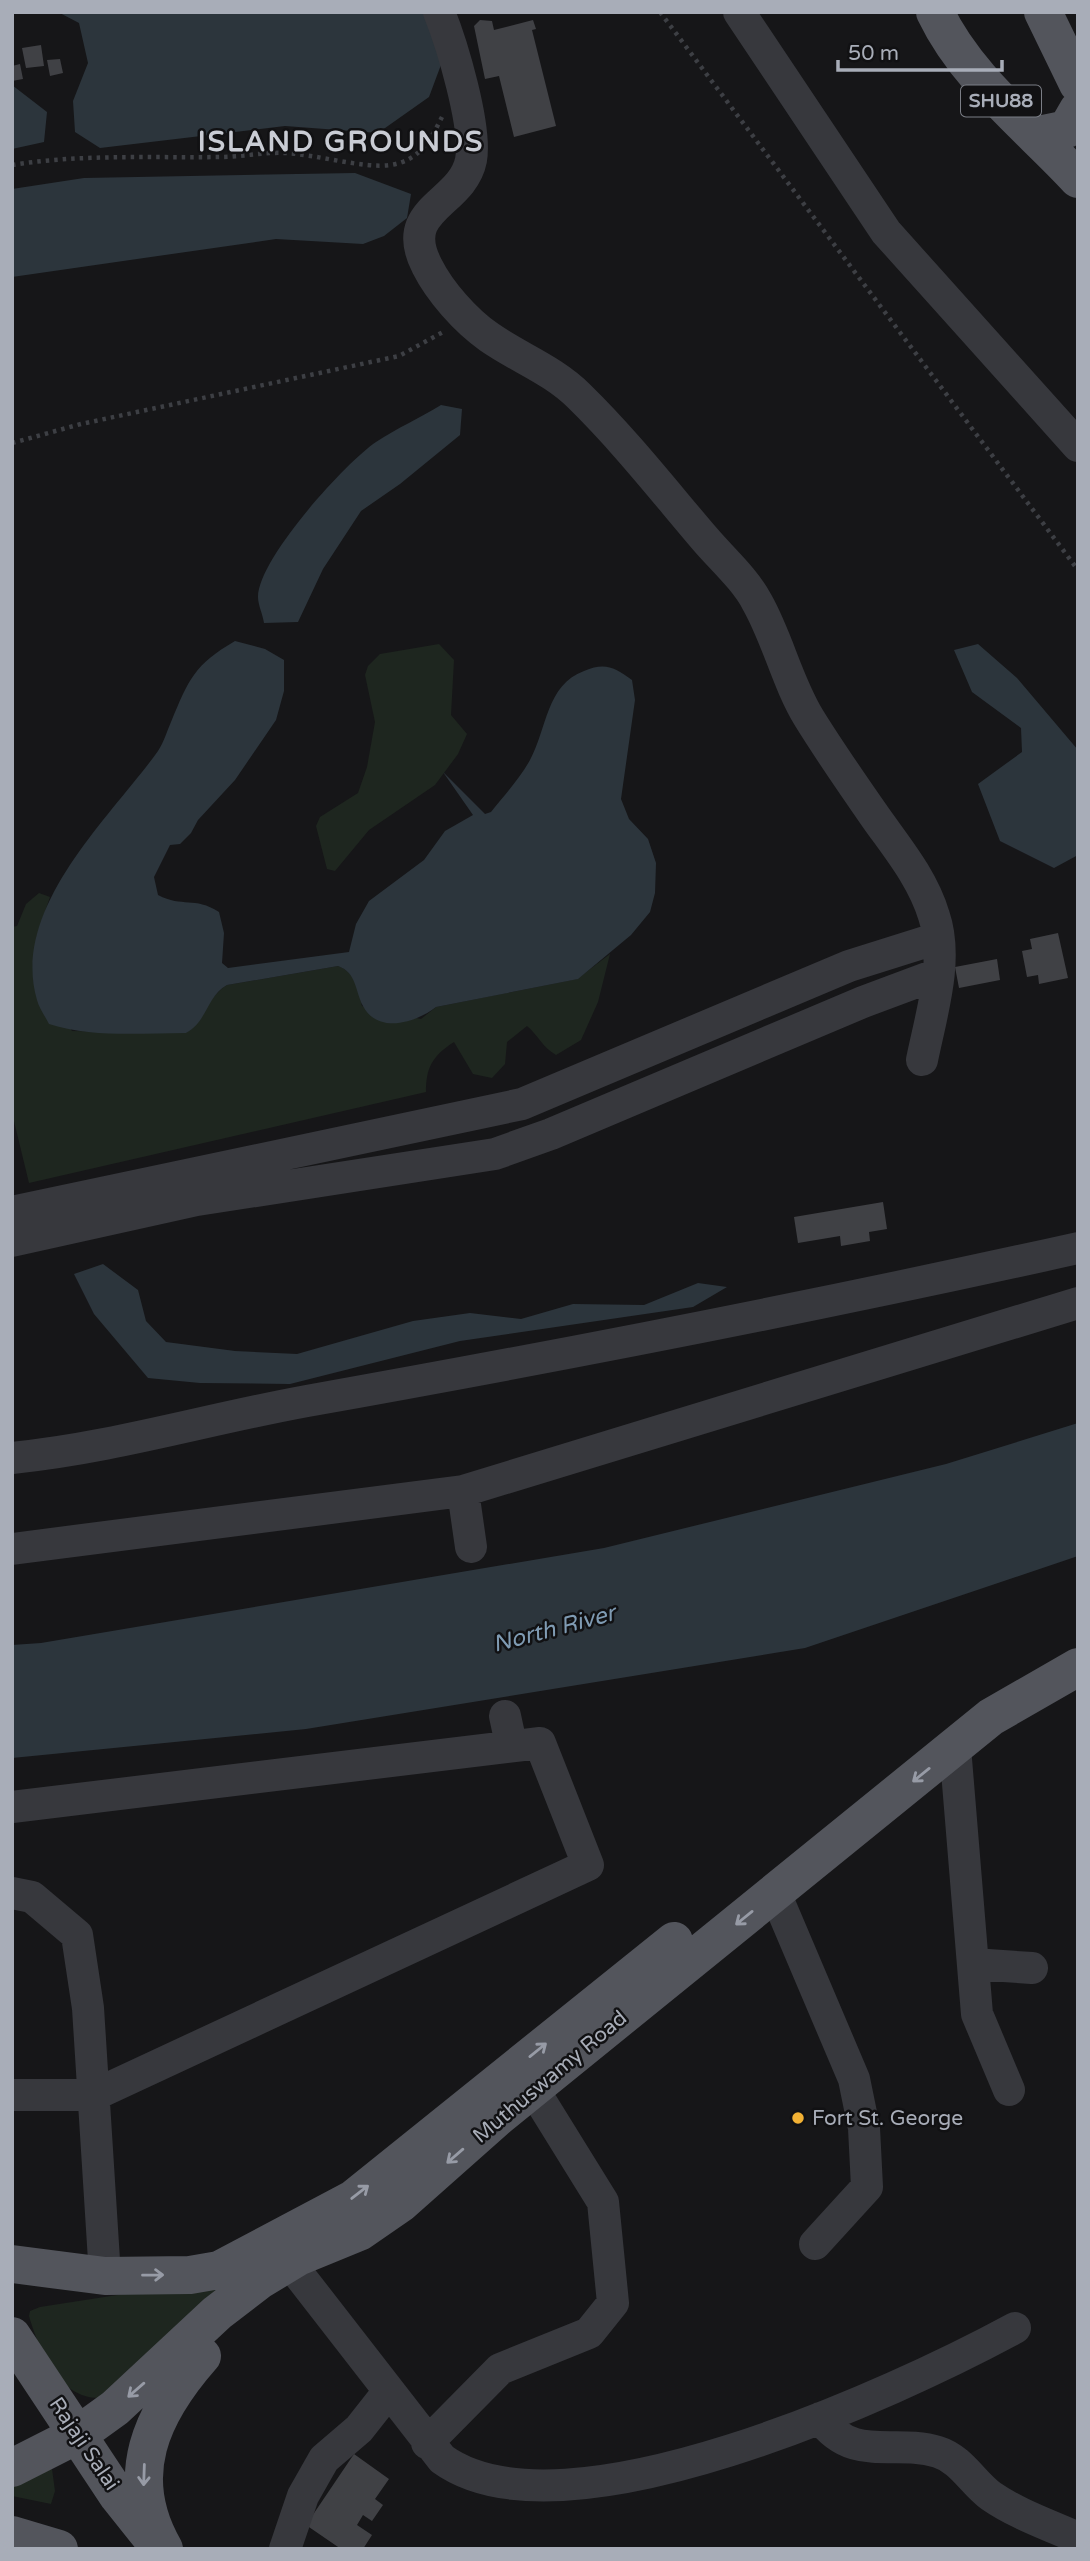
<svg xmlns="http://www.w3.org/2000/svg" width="1090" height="2561" font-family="'Varela Round',sans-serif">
	<rect width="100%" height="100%" fill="#161618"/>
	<!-- green -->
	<path fill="#1e261f" d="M439,644L454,660L451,715L467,734L458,754L435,785L369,830L335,871L327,869L316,826L320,817L358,793L367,767L375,722L365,675L368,666L380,654Z
		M39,893L50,897L37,935L34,968L72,1031L186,1033C197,1020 215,991 227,985L338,966C355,972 359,990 362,1006L421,1019L436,1007L577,979L610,954L598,1002L581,1040L556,1055C542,1047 539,1036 527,1026L507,1042L505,1064L492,1078L473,1074L454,1042C432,1056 426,1068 426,1092L29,1183L12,1113V927L17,926L26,904Z
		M240,2276L100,2398C59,2399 39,2350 29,2316L30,2311L40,2307Z
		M52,2469L55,2491L51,2504L12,2496V2483Z"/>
	<!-- water -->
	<path fill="#2c353c" d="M58,12H434L448,46L429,97L378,133L285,126L100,148L75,132L73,101L88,63L79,23Z
		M12,85L47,112L44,142L12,149Z
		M355,173L411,194L407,218L384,236L363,244L276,239L12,277V189L84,178Z
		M441,405L462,409L460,435L400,484L361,511L323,569L298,622L264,623C263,615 258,605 258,597C258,559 345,463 376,442C397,428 420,418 441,405Z
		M235,641L265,649L284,660V691L276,720L235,780L198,820L191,833L180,844L170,845L154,877L158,895C183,908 194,896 219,912L224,933L222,963L228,968L349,952L356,924L369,901L424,860L445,831L473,815L443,772L485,814L491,812C504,796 520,778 530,760C547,729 546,685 584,671C605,662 614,667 632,680L635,700L621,799L629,819L648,839L656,863L655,893L650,912L631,935L578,979L436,1007C417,1022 378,1035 363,1006C355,991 357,973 338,966L227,985C207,996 207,1022 186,1033C141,1033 93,1038 49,1024C45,1016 39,1008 37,1000C10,908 110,818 158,751C164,742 167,731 171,722C189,679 194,665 235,641Z
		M978,644L1017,678L1078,750V855L1054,868L1000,841L978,784L1022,752L1021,728L972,692L954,650Z
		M103,1264L138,1290L146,1321L166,1342L235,1351L297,1354L413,1321L470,1313L521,1319L573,1304L644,1305L698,1283L727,1287L693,1307L460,1341L290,1384L200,1383L148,1378L94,1314L74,1274Z
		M1078,1423V1556L805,1648L306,1729L12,1758V1645L41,1643L604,1548L946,1464Z"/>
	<!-- building -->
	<path fill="#404145" d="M480,20L492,21L494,30L533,20L536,29L532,30L556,126L514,137L499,76L485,79L474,26Z
		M41,45L44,66L26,68L22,48Z
		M60,59L63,73L50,76L47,60Z
		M20,64L23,79L12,81V66Z
		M1058,933L1068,978L1039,984L1038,975L1027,977L1022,951L1032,949L1030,939Z
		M997,959L1000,980L959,988L955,967Z
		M883,1202L887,1229L869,1232L870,1241L841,1246L840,1236L798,1243L794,1217Z
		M354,2454L389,2479L375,2499L383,2505L372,2521L363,2515L357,2525L372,2535L363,2549H341L306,2525Z"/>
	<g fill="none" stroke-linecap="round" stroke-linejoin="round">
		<!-- path -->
		<path stroke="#3d3f44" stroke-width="4.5" stroke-dasharray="3.5 5" stroke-linecap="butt" d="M660,12L1078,570
			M12,165C81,154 151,158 220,157C241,157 263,152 284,153C315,154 364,169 390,165C419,161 430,141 442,117
			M12,443L81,424L399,356L443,332"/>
		<!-- minor -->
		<path stroke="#37383d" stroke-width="32" d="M439,12C452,44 477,127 471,160C462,205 397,208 427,266C440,292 466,321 489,337C519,358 553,370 579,396C625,441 664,491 705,539C722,559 745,579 757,602C778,639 787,682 809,718C830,752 853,785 876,818C898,849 923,879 934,916C949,960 931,1015 922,1060
			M739,12L886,232L1078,446
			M12,1212L522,1104L849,966L938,938
			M12,1241L197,1200L495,1154L551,1134L863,1002L938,974
			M12,1458C112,1448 208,1419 307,1401C565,1355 822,1305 1078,1248
			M463,1491L471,1547
			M12,1549L463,1491L1078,1303
			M505,1716L511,1744
			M955,1747L977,2014L1009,2090
			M12,1807L540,1743L588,1865L94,2095H12
			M12,1893L32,1897L77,1935L88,2008L105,2276
			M775,1893L854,2079L864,2128L867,2187L815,2244
			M973,1964L1032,1968
			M289,2262L442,2459C563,2547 897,2392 1015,2328
			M820,2418C854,2464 894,2438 938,2452C961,2459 973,2483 991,2496C1017,2514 1049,2525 1078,2538
			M427,2443L500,2369L589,2333L613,2303L603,2202L533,2089
			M285,2549L303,2496L324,2459L359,2429L389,2391"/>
		<!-- major -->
		<path stroke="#53555c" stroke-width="38" d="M935,12C967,79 1029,126 1078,179
			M1043,12L1078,84
			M1038,135L1067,129L1078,110
			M12,2264L105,2276L190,2275L219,2270L353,2199L674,1941
			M12,2336L118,2496L150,2536
			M12,2468L79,2434L115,2408L217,2313L260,2280L298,2257L359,2232L401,2203L498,2117L991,1717L1078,1667
			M12,2535L59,2549
			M164,2549C122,2476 151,2414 202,2356"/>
	</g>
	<!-- one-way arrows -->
	<defs><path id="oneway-shaft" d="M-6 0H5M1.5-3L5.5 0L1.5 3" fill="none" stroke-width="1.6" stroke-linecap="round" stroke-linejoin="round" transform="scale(1.75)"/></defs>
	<g stroke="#979ba6">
		<use href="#oneway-shaft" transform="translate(921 1775) rotate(141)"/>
		<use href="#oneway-shaft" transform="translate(744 1918) rotate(141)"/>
		<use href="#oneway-shaft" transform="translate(538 2050) rotate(-39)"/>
		<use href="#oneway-shaft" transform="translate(455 2156) rotate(139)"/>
		<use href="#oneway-shaft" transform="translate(360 2192) rotate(-38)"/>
		<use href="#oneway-shaft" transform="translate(153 2275) rotate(-1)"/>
		<use href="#oneway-shaft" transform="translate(136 2390) rotate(139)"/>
		<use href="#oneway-shaft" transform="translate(144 2475) rotate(92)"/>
	</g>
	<!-- markers -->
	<circle fill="#f2b134" stroke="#111113" stroke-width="2.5" cx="798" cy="2118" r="7"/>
	<g text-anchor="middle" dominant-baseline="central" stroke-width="5" stroke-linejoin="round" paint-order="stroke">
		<!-- shield labels -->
		<rect fill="#111113" stroke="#7b7e86" stroke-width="2" x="961" y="85.5" width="80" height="31" rx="5"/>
		<g font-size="19" font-weight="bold" fill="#a8adb8">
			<text x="1001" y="101">SHU88</text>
		</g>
		<!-- street labels -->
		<g font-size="21" fill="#a8adb8" stroke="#111113">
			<text transform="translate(550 2077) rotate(-40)">Muthuswamy Road</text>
			<text transform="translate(84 2444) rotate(56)">Rajaji Salai</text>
		</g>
		<!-- poi labels -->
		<g font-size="21" fill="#a8adb8" stroke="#111113" text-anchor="start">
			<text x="812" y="2118">Fort St. George</text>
		</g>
		<!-- water labels -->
		<g font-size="23" font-style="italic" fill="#7f9bb3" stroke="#111113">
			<text transform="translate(554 1629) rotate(-15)">North River</text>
		</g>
		<!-- district labels -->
		<g font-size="28" font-weight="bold" letter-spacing="2" fill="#c9ccd4" stroke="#111113">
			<text x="341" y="142">ISLAND GROUNDS</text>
		</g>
	</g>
	<!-- border -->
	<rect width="1090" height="2561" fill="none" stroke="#a8adb8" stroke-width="28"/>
	<!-- scale -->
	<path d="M838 60v10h164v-10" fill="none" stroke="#a8adb8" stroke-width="3.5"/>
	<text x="848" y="60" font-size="21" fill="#a8adb8" stroke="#111113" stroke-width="5" paint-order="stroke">50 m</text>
</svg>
